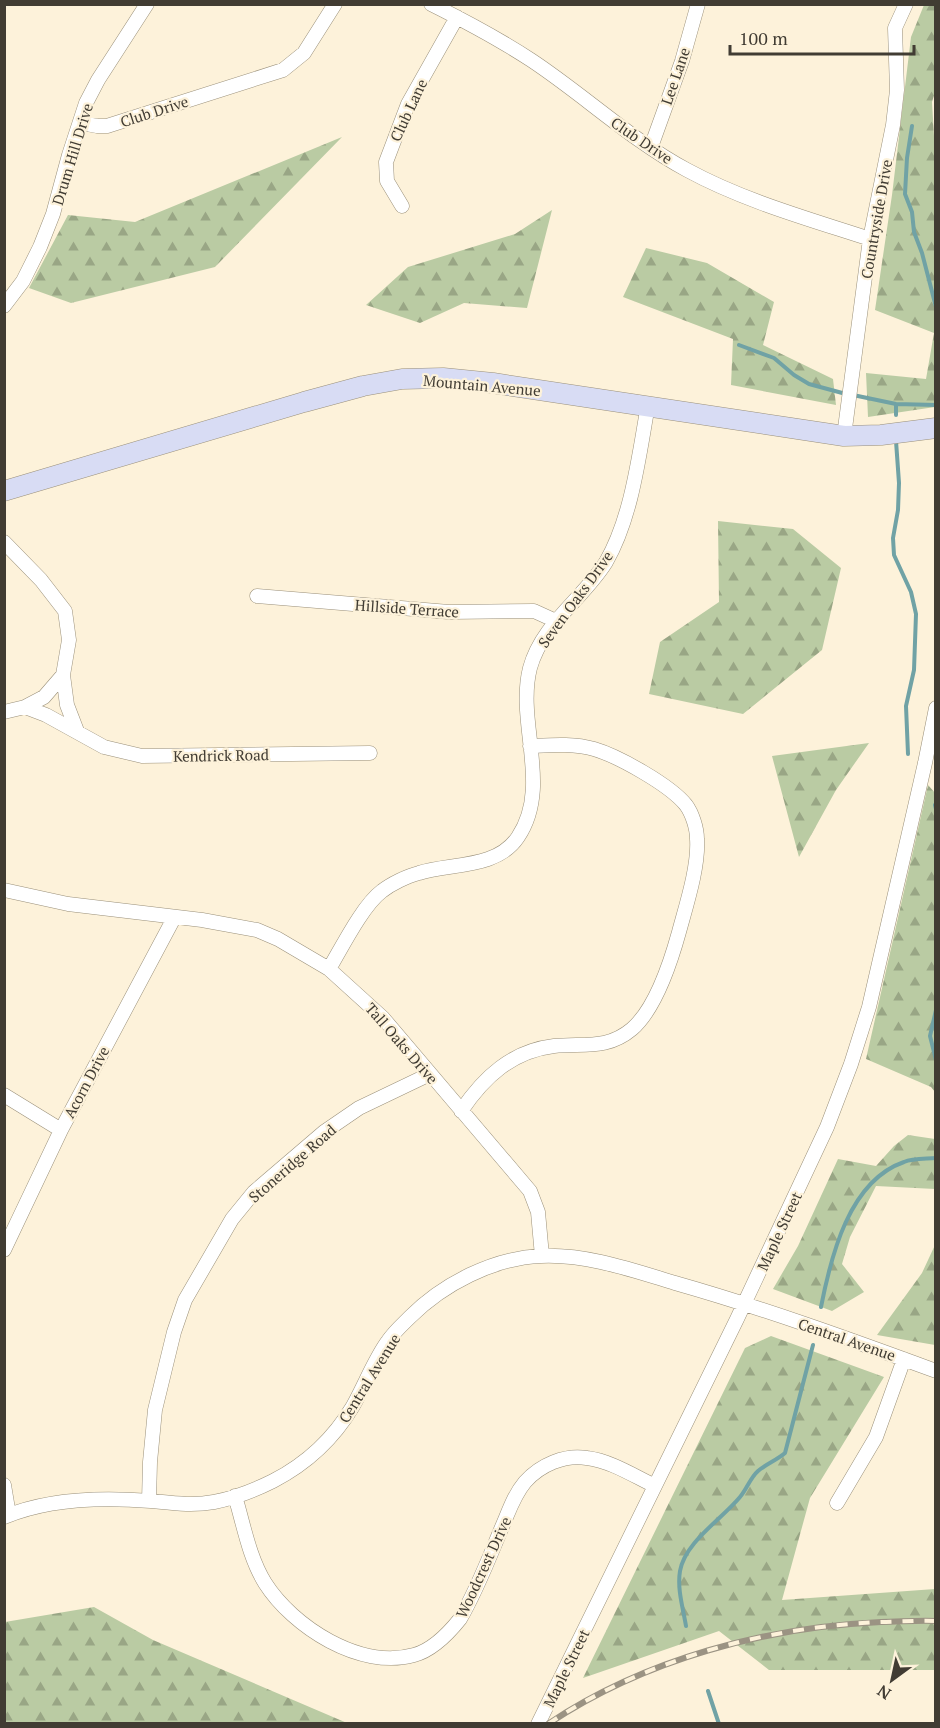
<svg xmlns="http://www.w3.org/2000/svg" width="940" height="1728" font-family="'PT Serif',serif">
	<defs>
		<pattern id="forest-firs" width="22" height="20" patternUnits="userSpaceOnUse" patternTransform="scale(1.5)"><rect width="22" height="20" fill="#bacba3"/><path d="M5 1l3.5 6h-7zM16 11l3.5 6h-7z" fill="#99a685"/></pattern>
	</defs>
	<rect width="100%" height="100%" fill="#fdf2da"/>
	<!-- forest -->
	<path fill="url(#forest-firs)" d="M924,5H936V89L932,102L936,170L935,407L868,417L866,373L926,379L934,333L875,310L892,195L911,37Z
		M342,137L215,267L71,303L29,288L68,215L135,222Z
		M552,210L527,308L464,303L420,323L366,305L408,267L515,234Z
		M646,248L707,263L774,302L763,345L833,379L836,405L731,385L733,339L623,297Z
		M718,521L793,529L841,568L822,650L743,714L649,694L660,642L719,602Z
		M869,743L836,790L799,857L772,756Z
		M928,785L936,794L935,1092L931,1087L866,1059Z
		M908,1135L935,1139V1189L876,1186L850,1237L842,1264L864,1292L832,1311L773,1289L798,1246L838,1159L876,1166L894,1146Z
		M935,1245V1345L877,1335L922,1273Z
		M771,1336L884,1377L810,1498L782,1600L935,1589V1670H769L719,1631L583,1678L745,1348Z
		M94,1607L153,1640L347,1723H5V1622Z"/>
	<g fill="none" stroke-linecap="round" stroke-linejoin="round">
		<!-- stream -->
		<path stroke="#70a2a5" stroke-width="4" d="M912,126L907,158L905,194L912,212L914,232L922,253L936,307
			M739,345L774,358L794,375L809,384L846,394
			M853,395L896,404L936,405
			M896,415V404
			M896,441L899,483L898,510L893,538L894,555L911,592L916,614L914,670L906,706L908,754
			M935,805L936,809
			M936,1010L930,1036L936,1060
			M821,1307C831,1256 849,1181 904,1162C913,1158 926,1159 936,1158
			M686,1626C683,1608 677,1589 680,1571C685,1542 722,1519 740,1497C747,1489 750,1478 758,1471C766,1464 777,1460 785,1453L813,1345
			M708,1691L719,1724"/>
		<!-- street casing -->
		<g stroke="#9a907a" stroke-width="15">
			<path id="street" d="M431,4C465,21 499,39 531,60C584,95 631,140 687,170C744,201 809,219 870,239
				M81,123L97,126H107L283,70L304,53L335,4
				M651,147L682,61L698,4
				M402,206L387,181L386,162L408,104L457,17
				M4,306L23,281L40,247L53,214L69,155L86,103L98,80L147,4
				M844,436L870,239L893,125L897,90L895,28L906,4
				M4,542L41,580L65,611L69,640L63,675L44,697L25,707L4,712
				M257,596L449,612L534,611L556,621
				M63,675L67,705L77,731
				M25,707L46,715L104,747L142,756L370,753
				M4,890L68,904L202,920L257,930L278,939L329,969L383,1018L530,1191L538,1212L542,1256
				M329,969C342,947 363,905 382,891C391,884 407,876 419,873C450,863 497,869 518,837C552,786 516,723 530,668C542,624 583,599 606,562C632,517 639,455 648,405
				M4,1095L61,1130
				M461,1111C484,1077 512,1051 554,1046C584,1043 607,1050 632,1029C655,1009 671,961 679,932C686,906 699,866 697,839C697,828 692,813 686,805C670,785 618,756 594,749C574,743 551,745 530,746
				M4,1250L61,1130L174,918
				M4,1485L9,1515
				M235,1496C244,1526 249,1557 265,1583C293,1627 360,1670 414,1655C433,1650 448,1634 460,1619C477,1590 489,1558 502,1527C509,1511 514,1495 525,1482C540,1465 565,1454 587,1458C611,1461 634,1476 655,1486
				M149,1501L150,1462L155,1410L174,1332L185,1300L232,1219L254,1192L324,1132L359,1108L430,1074
				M837,1503L876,1437L904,1359
				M4,1517C49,1498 103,1497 151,1501C172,1503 192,1506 214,1502C234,1498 255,1490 273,1481C306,1464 334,1438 353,1406C365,1385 374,1360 388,1341C394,1332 402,1325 410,1317C443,1284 493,1258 541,1256C587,1254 632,1270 675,1283C763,1308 849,1339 936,1371
				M538,1724L737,1319L827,1127L851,1064L869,1007L925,763L936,708"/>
		</g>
		<!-- secondary casing -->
		<g stroke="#9a907a" stroke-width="21">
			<path id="secondary" d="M4,491L304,402L363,386L402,379L443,378L493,383L844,436L881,435L936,428"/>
		</g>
		<!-- street -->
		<use href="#street" stroke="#fff" stroke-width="14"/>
		<!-- secondary -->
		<use href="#secondary" stroke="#d8dcf4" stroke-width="20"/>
		<!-- rail casing -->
		<g stroke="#9b9383" stroke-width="6">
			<path id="rail" d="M548,1724C645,1659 766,1627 881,1622C899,1622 917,1620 936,1621"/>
		</g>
		<!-- rail -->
		<use href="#rail" stroke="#fdf2da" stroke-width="4" stroke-dasharray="11" stroke-linecap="butt"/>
	</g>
	<g text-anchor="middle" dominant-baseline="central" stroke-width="4.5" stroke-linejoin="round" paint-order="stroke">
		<!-- street labels -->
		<g font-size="15" fill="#413c33" stroke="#fdf2da">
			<text transform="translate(675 76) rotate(-71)">Lee Lane</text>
			<text transform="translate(408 110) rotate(-65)">Club Lane</text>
			<text transform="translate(154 111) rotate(-18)">Club Drive</text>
			<text transform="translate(642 140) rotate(34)">Club Drive</text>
			<text transform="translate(72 154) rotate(-73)">Drum Hill Drive</text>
			<text transform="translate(876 219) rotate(-80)">Countryside Drive</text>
			<text transform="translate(482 385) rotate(5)">Mountain Avenue</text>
			<text transform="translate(575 599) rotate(-54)">Seven Oaks Drive</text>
			<text transform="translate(407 608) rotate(4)">Hillside Terrace</text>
			<text transform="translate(221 755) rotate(-1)">Kendrick Road</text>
			<text transform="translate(402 1043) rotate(49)">Tall Oaks Drive</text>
			<text transform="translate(86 1082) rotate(-62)">Acorn Drive</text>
			<text transform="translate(292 1163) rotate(-41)">Stoneridge Road</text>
			<text transform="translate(779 1231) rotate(-65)">Maple Street</text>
			<text transform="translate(847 1339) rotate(19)">Central Avenue</text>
			<text transform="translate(369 1378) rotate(-58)">Central Avenue</text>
			<text transform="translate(483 1567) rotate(-65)">Woodcrest Drive</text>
			<text transform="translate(566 1668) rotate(-64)">Maple Street</text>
		</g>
	</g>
	<!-- border -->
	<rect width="940" height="1728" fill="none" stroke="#413c33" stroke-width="12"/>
	<!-- north arrow -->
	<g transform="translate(892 1680) rotate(213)" stroke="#fdf2da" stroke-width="4.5" paint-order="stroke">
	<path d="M0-4.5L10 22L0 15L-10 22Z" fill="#413c33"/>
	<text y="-9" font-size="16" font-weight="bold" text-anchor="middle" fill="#413c33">N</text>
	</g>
	<!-- scale -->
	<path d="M730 45v9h184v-9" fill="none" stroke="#413c33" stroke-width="3"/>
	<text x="739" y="45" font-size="18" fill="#413c33" stroke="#fdf2da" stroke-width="4.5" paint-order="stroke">100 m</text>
</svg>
